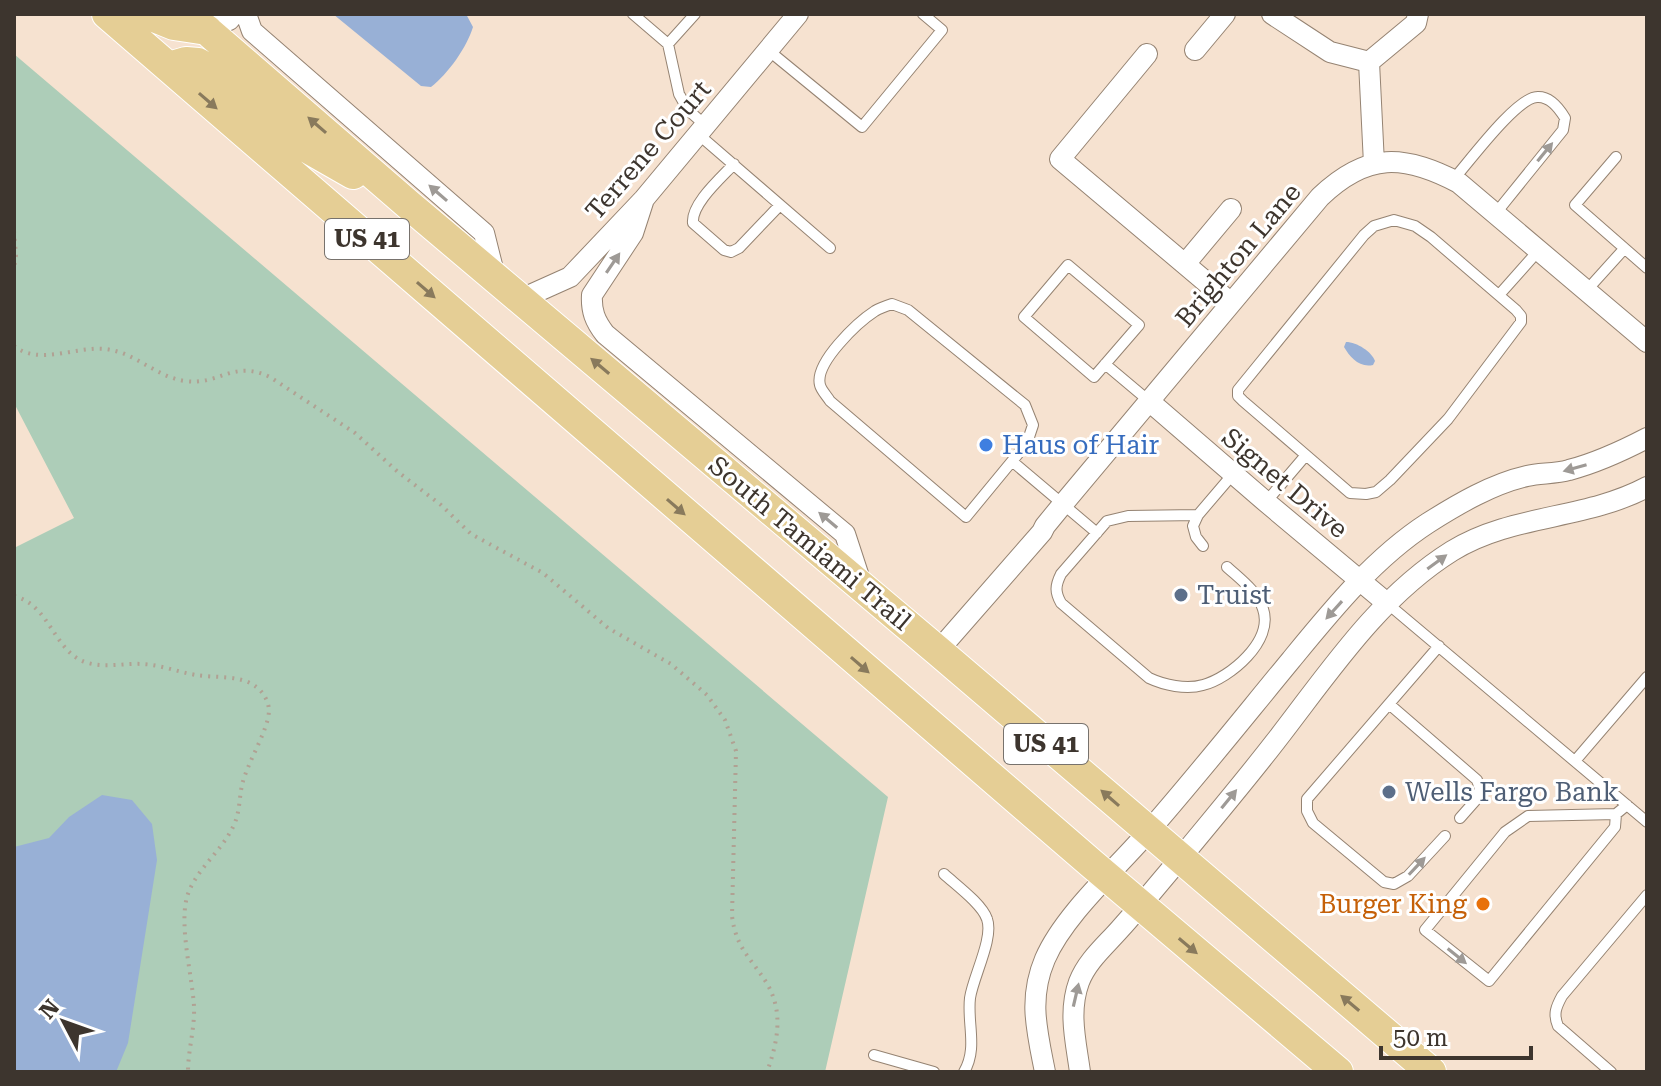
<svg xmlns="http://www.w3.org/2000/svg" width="1661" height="1086" font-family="'Roboto Serif',serif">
	<rect width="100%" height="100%" fill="#f6e2d0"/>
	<!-- green -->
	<path fill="#adcdb8" d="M14,54L888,797L825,1072H14V548L74,518L14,403Z"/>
	<!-- water -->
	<path fill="#98b0d6" d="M333,14H466L473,27C467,47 448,74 431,87L421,86Z
		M1346,342C1357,342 1372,352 1375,361L1373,365C1359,368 1350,357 1344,347Z
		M102,795L132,800L152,824L157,860L128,1043L116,1072H14V847L49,838L69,817Z"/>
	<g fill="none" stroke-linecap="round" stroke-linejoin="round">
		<!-- service casing -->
		<g stroke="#958372" stroke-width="12">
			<path id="service" d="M633,14L668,44L695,14
				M668,44L679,94L688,110L705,125
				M768,50L862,127L942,30L923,14
				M698,134L830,248
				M1616,157L1575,205L1647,268
				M734,164C721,178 691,204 693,223L724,250L731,252L739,248L780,205
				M1453,180C1469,162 1516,98 1537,97C1550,96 1559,108 1565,118L1563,130L1496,213
				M1394,220L1415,226L1431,237L1516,310L1521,316V322L1448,419L1390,480L1376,492L1366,494L1350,493L1243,401L1238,396V390L1364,235L1374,226Z
				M1068,265L1139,325L1094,377L1024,317Z
				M1587,290L1624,249
				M1499,295L1539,250
				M892,304L908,310L1025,405L1033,425L1027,443L966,517L830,401C827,396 821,390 820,385C814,363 858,322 875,311C880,308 886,306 892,304Z
				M1105,364L1149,401
				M1013,462L1097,533
				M1266,502L1306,455
				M1198,515L1233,474
				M1203,546L1196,537L1193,526L1198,515L1128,516L1107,521L1061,574C1055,586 1055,592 1061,603L1149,678C1164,685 1186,690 1203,685C1230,678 1274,641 1263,609C1258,592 1240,579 1227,567
				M1388,604L1647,822
				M1439,646L1307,799V811L1313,823L1384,882L1394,884L1408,876L1445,836
				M1389,704L1477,780L1480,789L1475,801L1460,818
				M1575,761L1647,677
				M1616,814L1528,816L1505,832L1425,930L1489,981L1615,827L1616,814L1627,805
				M944,874C956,885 982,904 987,919C994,938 973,977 970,998C967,1024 978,1048 964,1072
				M874,1055L934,1072
				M1611,1072L1558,1026C1553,1014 1556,1007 1562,996L1647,895"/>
		</g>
		<!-- minor casing -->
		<g stroke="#958372" stroke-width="22">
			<path id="minor" d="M246,14L252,31L484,233L495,277
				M1272,14L1330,52L1369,62
				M207,30L229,20L234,14
				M1195,50L1225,14
				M1147,54L1060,159L1231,303
				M1369,62L1374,164
				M1369,62L1416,23L1418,14
				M644,199L633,233L592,295C591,311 595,321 605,334L845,534L862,586
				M1185,264L1231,209
				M521,299L570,277L644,199L798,14
				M1149,401L1266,502L1388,604
				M938,651L1042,532L1045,526L1063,504L1320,197C1367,152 1404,154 1459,183L1647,342
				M1045,1072C1037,1031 1028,999 1045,959C1064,915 1116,869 1148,832C1197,776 1244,717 1291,660C1332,610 1374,558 1428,523C1458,504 1492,484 1527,476C1540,473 1555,474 1569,470C1596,463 1622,451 1647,438
				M1080,1072C1076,1042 1068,1012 1079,982C1087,961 1105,946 1120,929C1140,907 1159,883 1179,860C1211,821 1244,782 1275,742C1328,674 1377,598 1452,551C1512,514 1585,520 1647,487"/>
		</g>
		<!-- primary casing -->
		<g stroke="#fff" stroke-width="32">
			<path id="primary" d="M107,14L1092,864L1338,1072
				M147,14L174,25L207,30
				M188,14L410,206L938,651L1431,1072
				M169,67L186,62L198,63L216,73L304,146L353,174"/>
		</g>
		<!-- path -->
		<path stroke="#b0a193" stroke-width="4" stroke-dasharray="2 6" stroke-linecap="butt" d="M14,231L16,255L14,269
			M14,346C39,366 76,346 105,349C135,352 156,377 185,381C219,386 233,359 270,377L355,433L398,472L441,505L471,534L543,573L608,628L671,664L707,695L725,720L736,751L732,916C736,948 750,957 766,982C784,1011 778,1041 767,1072
			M14,596C51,605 54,654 88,663C106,668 125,663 143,664C161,665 178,672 196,675C215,678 240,675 255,686C263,691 269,702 269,711C268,731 247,763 242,785C239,799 240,813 233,827C221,852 195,870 187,897C179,926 192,975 194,1006C195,1028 188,1050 188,1072"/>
		<!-- service -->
		<use href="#service" stroke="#fff" stroke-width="10"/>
		<!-- minor -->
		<use href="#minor" stroke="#fff" stroke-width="20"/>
		<!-- primary -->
		<use href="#primary" stroke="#e5ce95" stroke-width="30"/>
	</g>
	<!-- one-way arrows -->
	<defs><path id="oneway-solid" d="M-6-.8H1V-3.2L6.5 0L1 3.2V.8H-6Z" transform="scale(2)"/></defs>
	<g fill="#897a5c">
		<use href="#oneway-solid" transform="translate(208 101) rotate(41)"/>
		<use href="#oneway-solid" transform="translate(317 125) rotate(-139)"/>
		<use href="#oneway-solid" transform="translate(426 290) rotate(41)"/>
		<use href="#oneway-solid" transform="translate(600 366) rotate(-140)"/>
		<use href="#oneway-solid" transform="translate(676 507) rotate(41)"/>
		<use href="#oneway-solid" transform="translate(860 665) rotate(41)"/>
		<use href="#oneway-solid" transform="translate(1110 798) rotate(-139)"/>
		<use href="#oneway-solid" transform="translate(1188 946) rotate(40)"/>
		<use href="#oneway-solid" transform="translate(1350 1003) rotate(-140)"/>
	</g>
	<g fill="#9e9a96">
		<use href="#oneway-solid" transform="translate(1545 152) rotate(-51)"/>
		<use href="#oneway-solid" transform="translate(438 193) rotate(-139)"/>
		<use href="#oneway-solid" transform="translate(613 263) rotate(-56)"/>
		<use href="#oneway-solid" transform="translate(1575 468) rotate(164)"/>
		<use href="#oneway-solid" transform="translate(828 520) rotate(-140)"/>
		<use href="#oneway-solid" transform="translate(1437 562) rotate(-36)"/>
		<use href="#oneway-solid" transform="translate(1334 610) rotate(132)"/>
		<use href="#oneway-solid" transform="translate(1229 799) rotate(-51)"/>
		<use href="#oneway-solid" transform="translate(1417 866) rotate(-47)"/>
		<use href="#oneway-solid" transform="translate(1457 956) rotate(39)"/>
		<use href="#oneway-solid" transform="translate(1076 995) rotate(-77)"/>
	</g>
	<!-- markers -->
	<circle fill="#3f7fe0" stroke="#fff" stroke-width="3" cx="986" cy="445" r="8"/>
	<g fill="#5c6f8a" stroke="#fff" stroke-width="3">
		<circle cx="1181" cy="595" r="8"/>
		<circle cx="1389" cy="792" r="8"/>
	</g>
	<circle fill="#e8710a" stroke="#fff" stroke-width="3" cx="1483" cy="904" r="8"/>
	<g text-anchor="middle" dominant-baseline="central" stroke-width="6" stroke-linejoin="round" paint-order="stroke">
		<!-- shield labels -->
		<g fill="#fff" stroke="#77726d" stroke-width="2">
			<rect x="325" y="219" width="84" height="40" rx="6"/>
			<rect x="1004" y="724" width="84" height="40" rx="6"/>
		</g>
		<g font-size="24" font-weight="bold" fill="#3d352e">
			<text x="367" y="239">US 41</text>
			<text x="1046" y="744">US 41</text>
		</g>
		<!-- street labels -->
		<g font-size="26" fill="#3d352e" stroke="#fff">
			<text transform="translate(648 150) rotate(-49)">Terrene Court</text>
			<text transform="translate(1238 255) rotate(-50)">Brighton Lane</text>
			<text transform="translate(1285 483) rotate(40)">Signet Drive</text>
			<text transform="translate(810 543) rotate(40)">South Tamiami Trail</text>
		</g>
		<!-- shop labels -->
		<g font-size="26" fill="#366cbe" stroke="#fff" text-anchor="start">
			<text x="1002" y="445">Haus of Hair</text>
		</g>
		<!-- service labels -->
		<g font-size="26" fill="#4e5e75" stroke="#fff" text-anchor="start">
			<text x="1197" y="595">Truist</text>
			<text x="1405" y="792">Wells Fargo Bank</text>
		</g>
		<!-- food labels -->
		<g font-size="26" fill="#c56008" stroke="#fff" text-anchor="end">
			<text x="1467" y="904">Burger King</text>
		</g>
	</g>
	<!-- border -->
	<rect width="1661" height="1086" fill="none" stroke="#3d352e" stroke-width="32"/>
	<!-- north arrow -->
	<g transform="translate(64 1022) rotate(311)" stroke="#ffffff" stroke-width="6" paint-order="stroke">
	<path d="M0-6L14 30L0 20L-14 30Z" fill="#3d352e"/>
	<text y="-12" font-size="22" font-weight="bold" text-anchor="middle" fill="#3d352e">N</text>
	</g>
	<!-- scale -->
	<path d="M1381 1046v12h150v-12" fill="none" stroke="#3d352e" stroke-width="4"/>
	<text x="1393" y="1046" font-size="24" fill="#3d352e" stroke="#ffffff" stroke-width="6" paint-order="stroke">50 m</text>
</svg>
